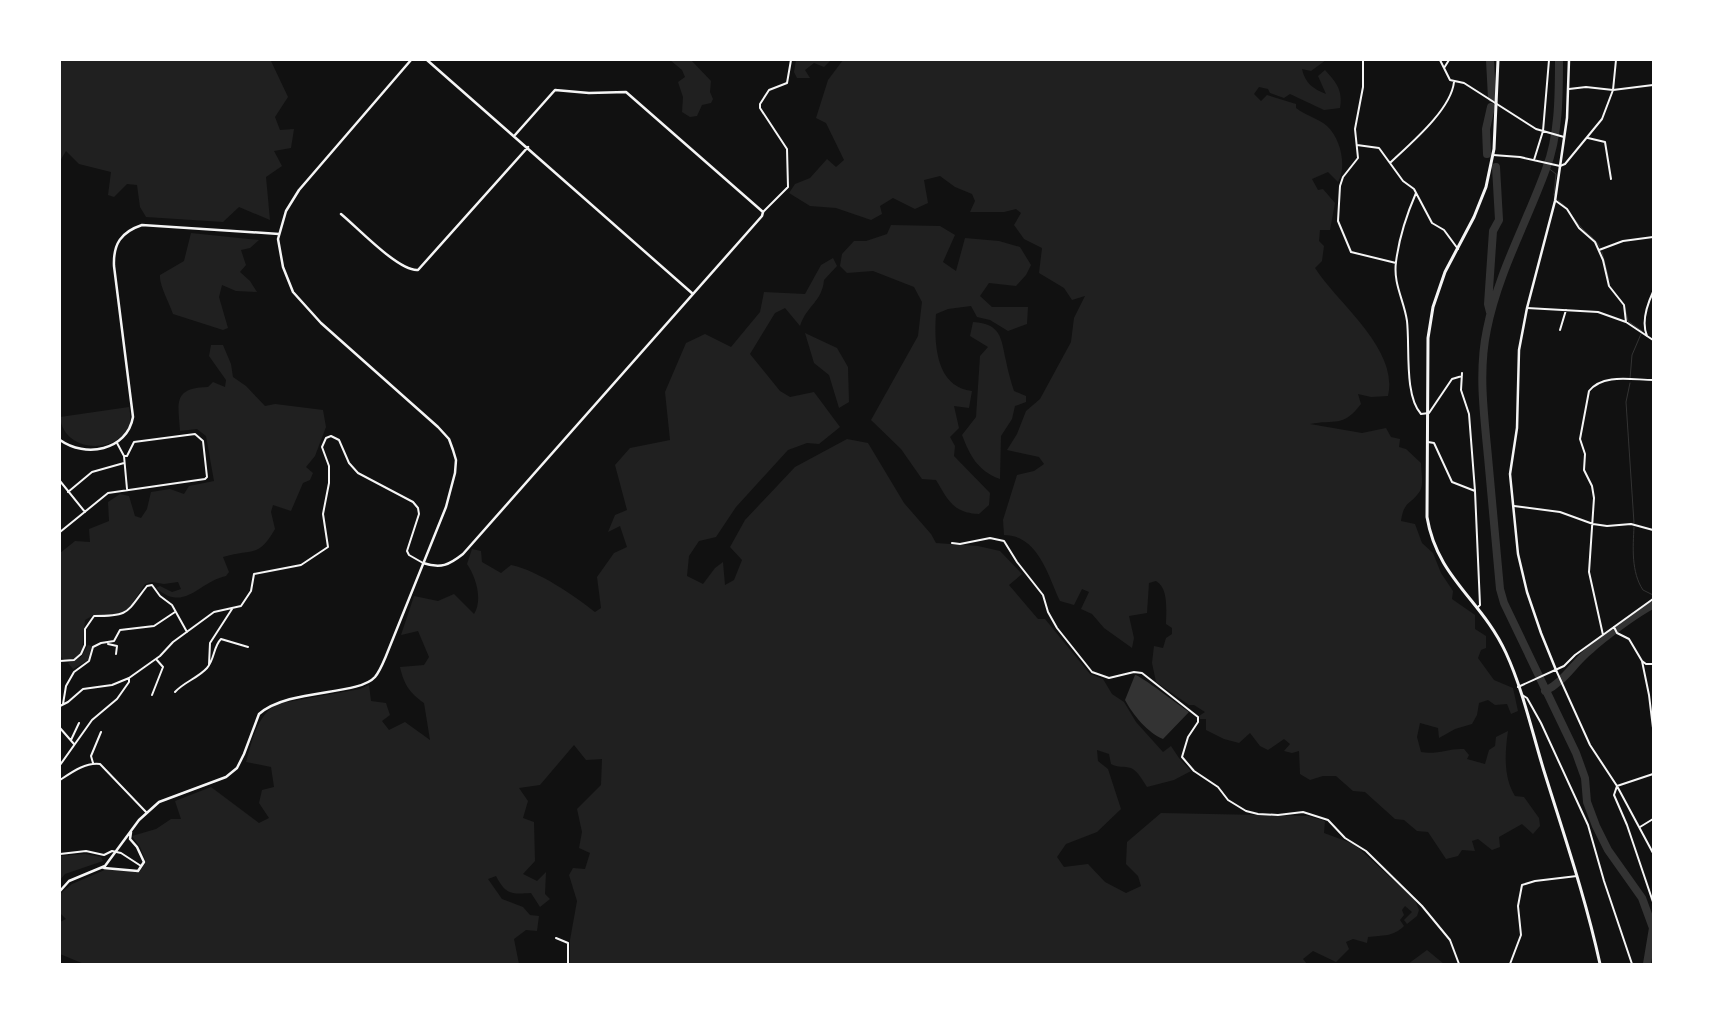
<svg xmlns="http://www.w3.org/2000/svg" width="1713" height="1024" font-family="Manrope,sans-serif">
	<rect width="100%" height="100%" fill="#111"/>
	<!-- green -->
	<path fill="#202020" d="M60,60L271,61L288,97L275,117L280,130L294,129L291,148L274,151L282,166L266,177L270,220L239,207L223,222L146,217L140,207L137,185L127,184L114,197L108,195L111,172L79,164L66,151L60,161Z
		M670,60H691L711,81L710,92L713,99L711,103L702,105L697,116L690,117L682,112L683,97L678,82L685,77L682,70Z
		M796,60H831L824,67L814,63L805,70L810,78H797L794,72Z
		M843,60H1326L1311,71L1302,69C1305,83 1313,89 1326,94L1318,76L1325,70C1337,83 1343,91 1340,108L1324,110L1290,94L1284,98L1270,93L1268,89L1259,87L1254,94L1261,101L1267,95L1296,104V108C1306,116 1318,118 1327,126C1341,139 1347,167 1338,182L1328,172L1312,179L1318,190L1323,189L1335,203L1330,230H1320L1319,241L1324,246L1322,261L1315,268C1338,304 1399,349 1388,396L1371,397L1358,394L1361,404C1343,428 1335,419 1310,424L1362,433L1386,428L1391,437L1400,439L1399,447L1406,449L1421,463C1421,471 1424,484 1420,491C1411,505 1404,500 1401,521L1415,524L1422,543L1433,553L1441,573L1453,591L1452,599L1475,615V629L1486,636V648L1481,650L1478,658L1494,680L1513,688L1518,711L1511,714L1507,704L1495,705L1488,700L1479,703L1477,715L1472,724L1455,729L1439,738L1438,728L1420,723L1417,737L1421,752C1437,755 1449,748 1464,749L1469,755L1467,759L1485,764L1489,750L1495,746L1496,737L1508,731C1505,752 1503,777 1515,796L1524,797L1539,818L1540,826L1533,834L1522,824L1499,837L1500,847L1492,850L1478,839L1472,841L1475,851L1462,850L1458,856L1446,859L1428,832L1417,831L1404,820L1395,819L1365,792L1353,791L1336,776H1323L1310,780L1300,774L1299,751L1292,753L1284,751L1290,744L1284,739L1268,750L1260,746L1250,733L1239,743L1224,739L1206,730V719H1200L1199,716L1205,712L1194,705H1189L1156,682L1152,663L1154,646L1163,648L1166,638L1172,634V628L1166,624C1166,612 1169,588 1156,581L1149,583L1147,613L1129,616L1134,638L1132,648L1104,628L1092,614L1081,609L1089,592L1082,589L1074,605L1060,601C1048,575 1038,535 1004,535L1003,520L1017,475L1034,471L1044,464L1039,457L1007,450L1017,434L1026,411L1040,399L1071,342L1074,318L1085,296L1072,300L1064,288L1039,273L1042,248L1024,239L1014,225L1021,213L1016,209L1004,212H970L975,201L972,194L955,187L940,176L924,180L928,203L915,209L893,198L880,206L882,214L871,220L836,208L810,206L789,193L795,184L810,178L827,159L836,167L844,160L826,123L816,118L828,80Z
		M891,225L940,226L955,235L943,262L956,271L965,238L999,241L1020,247L1031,265L1026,275L1016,286L989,283L980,296L992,307H1028L1027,324L1008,331L990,320L977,317L971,306L948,309L936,314C934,342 935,387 972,391L969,408L954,406L959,428L950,437L955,446L954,456L990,493L989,505L979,514C953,513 948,500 936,480L922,479L901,449L871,420L918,336L922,302L914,287L873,271L847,273L840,266L842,254L854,241H866L887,234Z
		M191,233L259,240L250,248L241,250L246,265L240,272L250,281L257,292L236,291L222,285L219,297L228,328L223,330L173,314C169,302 159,285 160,275L184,261Z
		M833,258L837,266L824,280C822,302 807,305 800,326L785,308L775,313L750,354L780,391L790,397L814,392L840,427L819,444L807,443L788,450L736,507L716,537L699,541L689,556L687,576L703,584L715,568L723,562L725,585L734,580L742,560L730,547L745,520L795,467L847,439L868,443L904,503L931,534L936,543L978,546L1000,551L1022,574L1009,585L1038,619H1045L1090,674L1103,679L1112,694L1124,702L1136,722L1163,752L1171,746L1179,758L1191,771L1174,780L1147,787C1143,781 1138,771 1131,768C1124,766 1118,768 1111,764L1109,754L1097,750L1098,761L1108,769L1121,809L1097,832L1066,844L1057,857L1064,867L1088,864L1105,882L1126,893L1141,886L1138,876L1126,864L1127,842L1161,813L1308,816L1325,821L1324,833L1354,844L1415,900L1419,910L1417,916L1407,924L1404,920L1412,912L1405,906L1402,910L1404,915L1400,920L1404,926C1393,937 1383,935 1368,937L1367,943L1353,939L1346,942L1349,949L1336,962L1313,951L1303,959L1307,964H570V940L577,901L569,875L573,868L585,869L590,853L579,848L582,832L577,809L601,785L602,759L586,760L574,745L540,785L519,788L528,801L523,818L534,822L535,861L523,874L537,881L546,872L545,894L550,899L540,907L531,893C511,894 506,895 496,876L488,879L502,899L523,907L530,915L539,916L537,931L526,930L514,939L519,964H84L60,954V922L66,919L60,913L61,893L72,884L107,869L139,872L146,862L140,847L132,836L156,829L171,819H181L175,801L211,787L259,823L269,818L259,803L262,790L274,787L271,767L246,762C252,741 256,718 276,704L360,689L369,685L371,701L386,703L390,715L382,721L389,730L405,722L430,740L424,703C410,693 404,685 400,667L424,665L429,657L418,631L401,635L414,596L438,601L454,594L474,614C483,600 476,577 467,564L472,549L481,551L482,562L501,573L511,565C539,571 573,595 595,612L601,608L597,577L614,553L627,547L620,526L608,532L615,515L627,510L615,465L630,448L670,440L665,392L686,343L705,334L731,347L760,312L764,292L805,294L821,265Z
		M973,322C1001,324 1001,337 1006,361C1008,371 1011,382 1014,391L1026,396V402L1015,406L1012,419L1001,436L1000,479C978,471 970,456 962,435L976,417L980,356L988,347L970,336Z
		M805,333L837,348L848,367L849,402L839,408L829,375L814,363Z
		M211,345H223L231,364L233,377L246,386L265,406L275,404L323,410L326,427L315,456L306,467L313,473L310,480L303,483L291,511L273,505L271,512L275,529C258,559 252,548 223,557L229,572L226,576C198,582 185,613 156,588L160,586L172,592L181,589L178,582L164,584L152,582L145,584L128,610L122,614L94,615L85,620L82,652L75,658L65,661L60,656V553L75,541L90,542L89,529L109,521L108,502L120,494L129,496L135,516L141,518L147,509L151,492L170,489L184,494L189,486L214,481L206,436L197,429L180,431C178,402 173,388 208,387L213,382L225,387L226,380L209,356Z
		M129,407C130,412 131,419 130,423C122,454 64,455 60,417Z
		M88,645L92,646L88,660L73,669L68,663L81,657Z
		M85,854L101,857L103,861L65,874L60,880V856Z
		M1427,950L1444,964H1408Z"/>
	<!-- water -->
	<path fill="#333" d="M1135,675C1140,675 1180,706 1189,712L1163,739C1148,733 1133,715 1125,700Z"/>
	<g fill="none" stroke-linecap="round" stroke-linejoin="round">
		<!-- stream -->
		<path stroke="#333" stroke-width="1" d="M1547,167L1556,174L1554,195
			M1558,200C1569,208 1572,218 1581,227C1587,234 1595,238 1600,247
			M1602,252L1609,280
			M1624,304L1628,321L1642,331
			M1630,379L1632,355L1641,334
			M1630,383L1626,402L1634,523
			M1634,527C1633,547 1631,572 1643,590L1653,595"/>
		<!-- river -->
		<path stroke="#333" stroke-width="8" d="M1490,60L1492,98
			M1559,60C1559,95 1559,136 1546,169C1527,222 1498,273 1487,329C1478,371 1484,414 1488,457C1492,501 1496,545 1500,589L1504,603L1576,753L1585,778L1587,802L1596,826L1608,850L1642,898L1653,928L1647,964
			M1487,154L1486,129L1491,107
			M1490,312L1488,304L1493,231L1499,220L1496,167
			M1545,691C1564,682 1573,664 1590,650C1603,638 1638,612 1653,605"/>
		<!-- minor -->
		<path stroke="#f5f5f5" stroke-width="2" d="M1363,60V87L1355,129L1358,158L1343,177L1340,186L1338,221L1351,252L1396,263
			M1440,60L1450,80L1464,83L1536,129L1564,137
			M1444,68L1449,60
			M1569,89L1586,87L1613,90L1653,85
			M1588,138L1605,142L1611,179
			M1357,145L1379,148L1403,181L1414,189L1432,223L1444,230L1458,249
			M1493,155L1520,157L1560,166L1565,164L1602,119L1613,90L1616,60
			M1534,160L1543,131L1549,60
			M1390,163C1410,144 1451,110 1454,82
			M1416,193C1406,216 1399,238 1396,262C1393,284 1404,300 1407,321C1410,347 1404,395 1421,414L1429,413L1452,379L1462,376
			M1556,201L1567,209L1579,228L1595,242L1603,260L1609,286L1624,305L1626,322
			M763,212L788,187L787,149L760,108V104L769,90L787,83L791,60
			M1599,250L1623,241L1653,237
			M1527,308L1598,312L1626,322L1653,340
			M1560,330L1566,310
			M1647,336C1641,322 1647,305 1653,292
			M1462,373L1461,390L1469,414L1475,491
			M1428,442L1434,443L1452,482L1475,491L1480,605L1477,608
			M117,443L124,456L127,489
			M60,481L85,512
			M68,492L92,472L124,463
			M1514,506L1560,512L1593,524L1607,526L1631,524L1653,530
			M60,532L108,493L205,479L207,477L203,441L195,434L134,442L127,456H124
			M952,543L960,544L990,538L1004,541L1017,562L1043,595L1048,612L1057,628L1092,672L1109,678L1134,672L1142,673L1198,717V722L1188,737L1182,757L1194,771L1218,787L1228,800L1246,811L1258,814L1278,815L1303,812L1328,820L1345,838L1366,851L1422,906L1450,940L1459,964
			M1614,627L1617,633L1629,639L1642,661L1646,664H1653
			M1603,635L1589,572L1594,498L1592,486L1584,470L1585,454L1580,439L1589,391C1603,373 1633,380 1653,380
			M108,644L117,646L116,654
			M60,661L74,660L81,654L85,645V629L94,616C130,616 126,613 147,586L152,585L160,596L172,605L187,632
			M1642,661L1649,695L1653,728
			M209,665L210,643L232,609
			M1556,670L1590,745L1617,786L1653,853
			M1518,687L1564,666L1575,655L1653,599
			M175,692C184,682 198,678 207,668C215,659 213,647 221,639L248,647
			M152,695L163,667L156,659
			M1522,695L1527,698L1541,723L1588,825L1604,881L1632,964
			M63,704L66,686L74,672L89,661L93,647L101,643L114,641L120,630L154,626L175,612
			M60,706L68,702L83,689L112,685L129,678L160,656L173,642L214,612L241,606L251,591L254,574L301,565L328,547L323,514L329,483V466L322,447L326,438L331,436L339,440L349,463L358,473L413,502L418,508L419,514L407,551L409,555L423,563
			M60,728L74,744
			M71,740L79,723
			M93,763L91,756L101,732
			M60,765L92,720L117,699L129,682V678
			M1653,774L1617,786L1614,795L1627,825L1653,902
			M60,780C72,772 86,762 100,764L146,812
			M1640,827L1653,819
			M60,854L86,851L104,855L112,851L121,853L141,866
			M556,938L568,943V964
			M1510,964L1521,935L1518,906L1522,885L1535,881L1577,876"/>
		<!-- tertiary -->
		<path stroke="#f5f5f5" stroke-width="2.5" d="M427,60L693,294
			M341,214C357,227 399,272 418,270L528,147
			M60,440C85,458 127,451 133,417L114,266C113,244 121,232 142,225L279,234
			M423,563C441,569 449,565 463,554L762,216L763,212L626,92L589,93L555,90L515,135
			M1556,670L1541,633L1527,592L1518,554L1510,474L1517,428L1519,350L1527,308L1555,201L1567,118L1569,60
			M104,868L138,871L144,862L137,847L130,839L131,832
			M60,891L69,881L105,866L139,820L159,802L226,777L237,768L244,754L259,714C289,688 358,696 375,677C380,671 383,663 386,656L446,507L455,473L456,460L453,450L449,439L438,427L321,323L293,292L283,267L278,239L286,211L299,190L411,60"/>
		<!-- primary -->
		<path stroke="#f5f5f5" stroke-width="3" d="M1498,60L1494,149L1486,187L1474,217L1445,272L1433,307L1428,338L1427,517C1437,578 1482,600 1506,653C1523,690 1532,732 1544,771C1564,835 1586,899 1600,964"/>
	</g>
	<!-- border -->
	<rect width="1713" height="1024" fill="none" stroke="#ffffff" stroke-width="122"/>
</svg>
